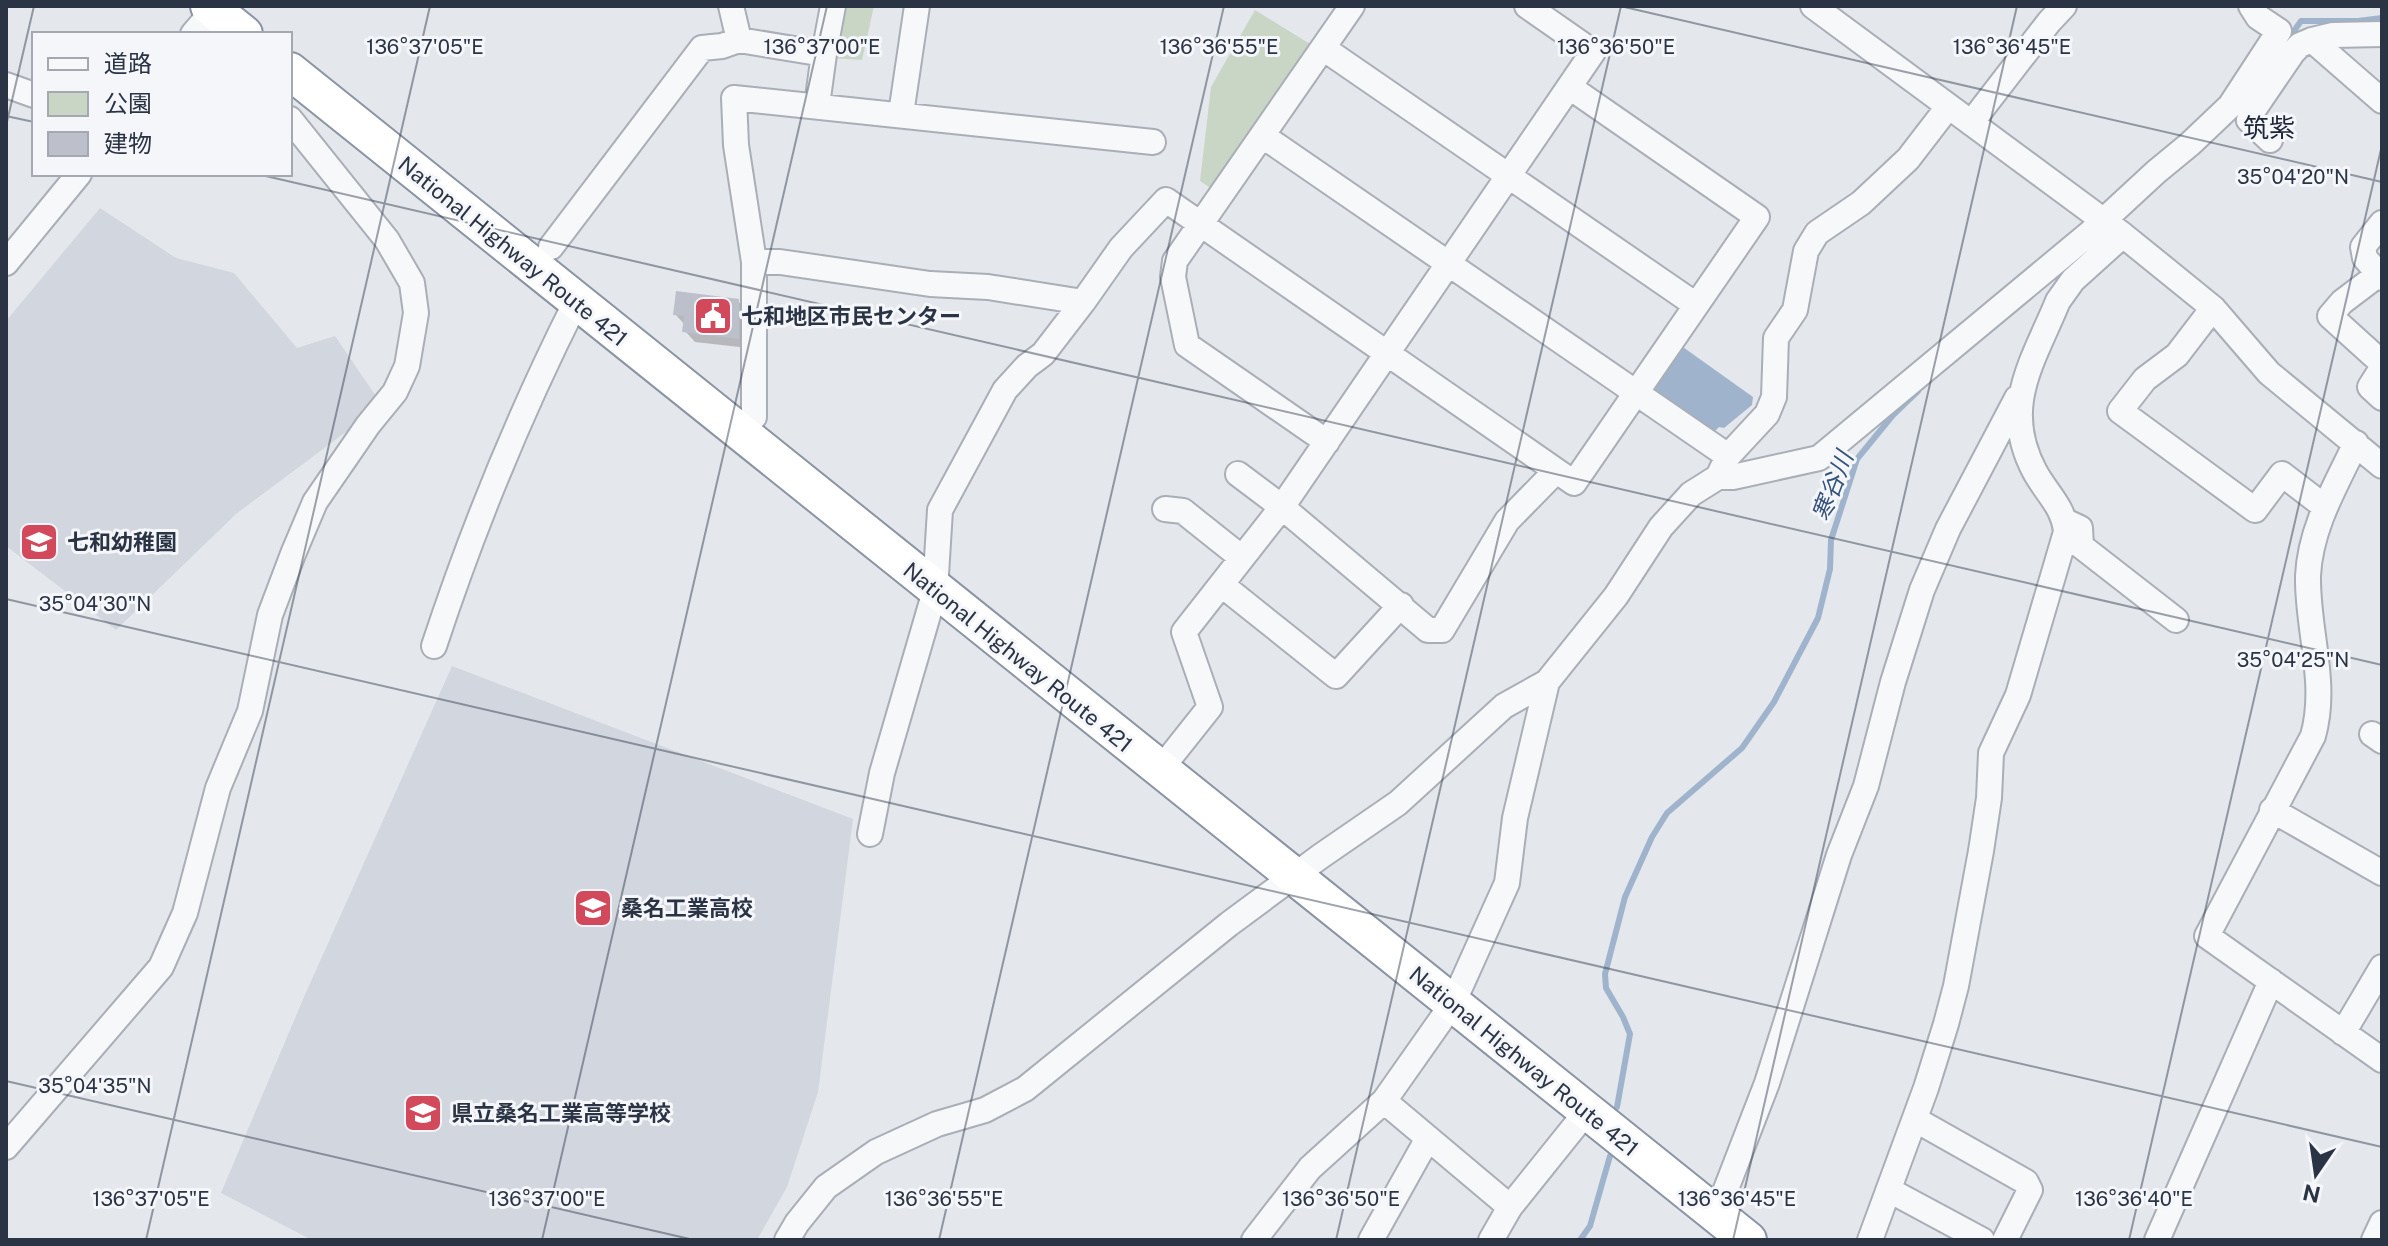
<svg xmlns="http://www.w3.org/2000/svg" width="2388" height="1246" font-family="'Public Sans','Noto Sans JP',sans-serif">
	<rect width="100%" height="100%" fill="#e4e7ec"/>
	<!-- built -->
	<path fill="#d2d6de" d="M100,208L176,258L234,273L297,348L335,336L382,405L236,514L116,630L6,546V321Z
		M452,666L853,819L818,1092L787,1187L757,1240H312L221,1193L304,997Z"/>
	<!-- green -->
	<path fill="#c9d6c5" d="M841,6H874L862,60L831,58Z
		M1255,10L1310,44L1212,189L1200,181L1211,87Z"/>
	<!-- water -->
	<path fill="#9fb4cc" d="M1680,345L1753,397L1752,405L1724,428L1719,427L1712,434L1652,394L1651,385Z"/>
	<!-- shadow -->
	<path fill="#0003" d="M738,301L748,311V348L695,342L685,331V325L675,314Z"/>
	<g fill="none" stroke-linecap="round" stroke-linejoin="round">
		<!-- stream -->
		<path stroke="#9fb4cc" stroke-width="6" d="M2282,48L2301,21H2358L2382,18
			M1617,1107L1630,1034L1623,1017L1606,988L1605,974L1625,897L1652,837L1667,813L1742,748L1774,702L1818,618L1830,569L1831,540L1857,459L1893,415L1918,391
			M1580,1240L1590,1226L1610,1156"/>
	</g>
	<!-- building -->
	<path fill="#bbc0ca" d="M676,291L739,299V339L682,332L684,316L673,315Z"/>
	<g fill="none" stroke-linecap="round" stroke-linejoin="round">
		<!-- minor casing -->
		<g stroke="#a9aeb7" stroke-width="28">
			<path id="minor" d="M731,6L739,40
				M1813,6L2123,235L2213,308L2269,373L2382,466
				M193,34L217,6
				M2382,34L2333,35L2312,40L2382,101
				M1323,48L1696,305
				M6,85L34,95
				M817,105L824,54
				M901,114L917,6
				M1971,123L2049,22L2064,6
				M1263,136L1728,456
				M2270,140L2249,120L2252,112L2293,52L2300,45L2312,40
				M2382,223L2363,247L2365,258L2382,278
				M551,247L702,48L722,46L739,40L824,54L833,6
				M754,262L736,145L734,98L1153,142
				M6,263L79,174
				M2379,274L2342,302L2330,316L2382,363
				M1083,302L1121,248L1166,200L1574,483L1757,217L1571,88
				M2213,308L2177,355L2145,379L2120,411L2255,510L2282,474L2325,507
				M2382,368L2370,387L2382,398
				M738,433L754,417V262H780L930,284L988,287L1083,302L1043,354L1027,366L1005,390L940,510L935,591L882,773L870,834
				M1327,442L1187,345L1173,277L1175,261L1352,6
				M2356,443C2336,485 2310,528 2308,576C2307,630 2328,683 2313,736L2207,936L2382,1060
				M1238,474L1282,507L1428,630H1442L1507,521L1556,471
				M1718,477H1733L1819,458L2090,233L2156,172L2190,144L2230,106L2279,31L2258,17L2251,6
				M1165,509L1183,511L1242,558
				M2065,521L2080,528L2081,546L2176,620
				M1222,585L1336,676L1401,605
				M434,646C473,528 520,413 576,302
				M2372,734L2382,741
				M1160,770L1210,707L1184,632L1282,507L1593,52L1527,6
				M2272,810L2382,873
				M2343,1033L2382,967
				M1384,1101L1510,1207
				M1914,1123L1925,1125L2026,1182L2030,1190L2005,1240
				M6,1147L161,967L185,913L218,788L250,711L270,615L293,554L315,502L368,425L395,392L407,366L416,313L412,283L387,240L290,119
				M1889,1190L1982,1240
				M1716,1215L1767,1083L1839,855L1866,786L1893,682L1922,590L1948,529L2017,398
				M787,1240L797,1223L826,1187L876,1152L937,1124L985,1110L1025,1089L1229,924L1321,856L1398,803L1504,706L1547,682L1616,596L1661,527L1691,494L1718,477L1728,456L1767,414L1774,397L1776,338L1795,310L1806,251L1817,233L1861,203L1908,159L1948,107
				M1254,1240L1310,1168L1384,1101L1453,1003L1507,883L1515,818L1547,682
				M1371,1240L1428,1138
				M1491,1240L1510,1207L1587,1111
				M1870,1240L1926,1088L1946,1024L1956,986L1981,851L1989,798L1991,753L2018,695L2066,532C2064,507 2047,494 2035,472C2000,407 2033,362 2058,301L2073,280L2123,235
				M2157,1240L2271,981
				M2374,1240L2382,1223"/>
		</g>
		<!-- highway casing -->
		<g stroke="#8b94a3" stroke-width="40">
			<path id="highway" d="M209,6L244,34
				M290,71L1748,1240"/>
		</g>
		<!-- minor -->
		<use href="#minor" stroke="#f7f8fa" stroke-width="24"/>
		<!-- highway -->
		<use href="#highway" stroke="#fff" stroke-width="36"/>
	</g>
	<!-- ticks -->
	<path fill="none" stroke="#2b3445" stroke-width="2" stroke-opacity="0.45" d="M1620,6L2382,182M6,116L34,122M6,126L34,6M257,174L2382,665M6,599L2382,1147M6,1081L694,1240M146,1240L430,6M542,1240L827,6M939,1240L1224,6M1336,1240L1621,6M1733,1240L2017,6M2129,1240L2382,145"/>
	<!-- icons -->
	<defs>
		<g id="civic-square" transform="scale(2)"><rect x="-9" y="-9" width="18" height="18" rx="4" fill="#d1495b" stroke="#f4f6f9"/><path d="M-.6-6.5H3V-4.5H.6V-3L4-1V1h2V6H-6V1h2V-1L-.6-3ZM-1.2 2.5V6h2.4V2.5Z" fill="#fff"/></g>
		<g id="school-square" transform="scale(2)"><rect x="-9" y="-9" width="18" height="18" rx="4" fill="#d1495b" stroke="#f4f6f9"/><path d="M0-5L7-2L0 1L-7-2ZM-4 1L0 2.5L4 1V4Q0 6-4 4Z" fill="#fff"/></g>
	</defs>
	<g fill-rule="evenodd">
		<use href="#civic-square" x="713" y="316"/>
		<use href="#school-square" x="39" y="542"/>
		<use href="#school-square" x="593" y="908"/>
		<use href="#school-square" x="423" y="1113"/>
	</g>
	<g text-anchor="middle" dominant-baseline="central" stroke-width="6" stroke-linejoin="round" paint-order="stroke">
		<!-- street labels -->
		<g font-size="22" fill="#2b3445" stroke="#f4f6f9">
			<text transform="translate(513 251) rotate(39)">National Highway Route 421</text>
			<text transform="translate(1018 657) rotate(39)">National Highway Route 421</text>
			<text transform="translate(1524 1061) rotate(39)">National Highway Route 421</text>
		</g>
		<!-- poi labels -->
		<g font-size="22" font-weight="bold" fill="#2b3445" stroke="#f4f6f9" text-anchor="start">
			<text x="741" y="316">七和地区市民センター</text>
			<text x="67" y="542">七和幼稚園</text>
			<text x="621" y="908">桑名工業高校</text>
			<text x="451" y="1113">県立桑名工業高等学校</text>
		</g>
		<!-- water labels -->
		<g font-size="24" font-style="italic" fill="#34527a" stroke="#f4f6f9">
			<text transform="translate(1832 486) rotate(-69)">寒谷川</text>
		</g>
		<!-- quarter labels -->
		<g font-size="26" fill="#1d2536" stroke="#f4f6f9">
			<text x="2269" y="127">筑紫</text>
		</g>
	</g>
	<g font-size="20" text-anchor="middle" fill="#2b3445" stroke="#f4f6f9" stroke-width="6" stroke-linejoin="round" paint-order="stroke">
		<text x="425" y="54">136°37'05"E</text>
		<text x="822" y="54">136°37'00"E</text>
		<text x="1219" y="54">136°36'55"E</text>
		<text x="1616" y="54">136°36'50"E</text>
		<text x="2012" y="54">136°36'45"E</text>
		<text x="2293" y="184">35°04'20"N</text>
		<text x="95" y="611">35°04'30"N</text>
		<text x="2293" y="667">35°04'25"N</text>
		<text x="95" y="1093">35°04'35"N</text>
		<text x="151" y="1206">136°37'05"E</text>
		<text x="547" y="1206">136°37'00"E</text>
		<text x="944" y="1206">136°36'55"E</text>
		<text x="1341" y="1206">136°36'50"E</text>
		<text x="1737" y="1206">136°36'45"E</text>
		<text x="2134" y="1206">136°36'40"E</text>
	</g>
	<!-- border -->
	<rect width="2388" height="1246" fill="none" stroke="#2b3445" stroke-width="16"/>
	<!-- legend -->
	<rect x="32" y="32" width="260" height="144" fill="#f4f6f9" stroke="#a4a8b1" stroke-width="2"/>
	<rect x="48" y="58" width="40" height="12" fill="#f7f8fa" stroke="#a4a8b1" stroke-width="2"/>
	<text x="104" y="72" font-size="24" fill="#2b3445">道路</text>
	<rect x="48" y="92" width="40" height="24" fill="#c9d6c5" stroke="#a4a8b1" stroke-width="2"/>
	<text x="104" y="112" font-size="24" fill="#2b3445">公園</text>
	<rect x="48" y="132" width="40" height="24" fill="#bbc0ca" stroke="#a4a8b1" stroke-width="2"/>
	<text x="104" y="152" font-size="24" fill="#2b3445">建物</text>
	<!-- north arrow -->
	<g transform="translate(2316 1174) rotate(193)" stroke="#f4f6f9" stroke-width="6" paint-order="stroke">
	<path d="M0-6L14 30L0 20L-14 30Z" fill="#2b3445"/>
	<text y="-12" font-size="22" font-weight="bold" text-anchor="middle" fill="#2b3445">N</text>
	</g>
</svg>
